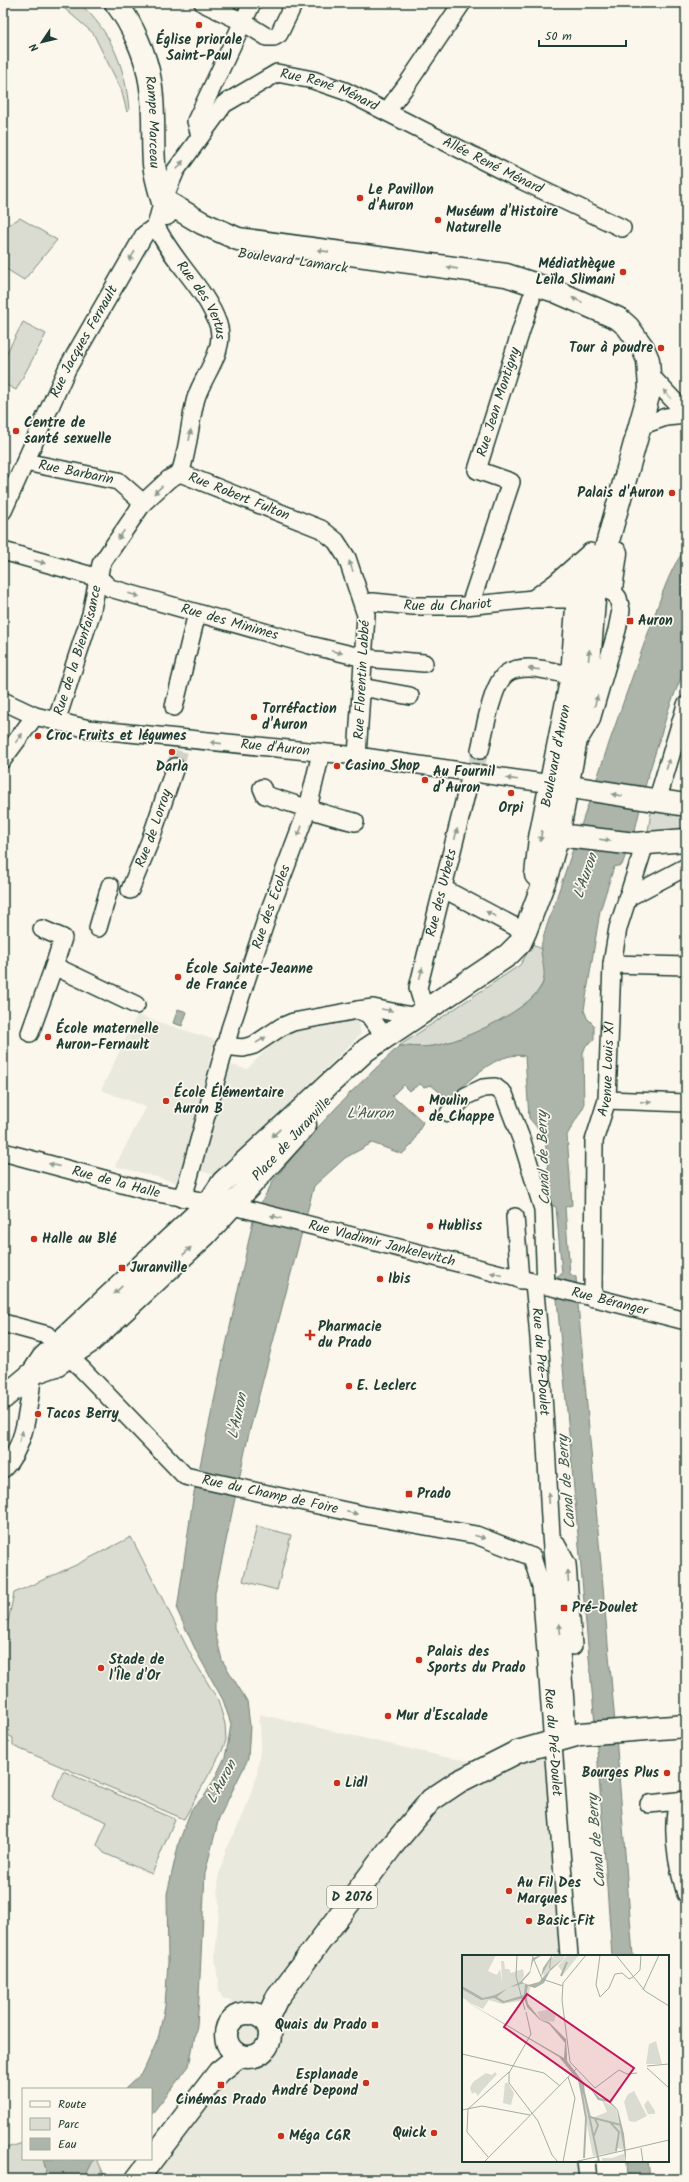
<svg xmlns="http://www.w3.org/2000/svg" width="689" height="2182" font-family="Kalam,sans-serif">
	<rect width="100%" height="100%" fill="#fbf7ec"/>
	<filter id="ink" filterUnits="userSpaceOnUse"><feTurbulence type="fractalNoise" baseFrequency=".025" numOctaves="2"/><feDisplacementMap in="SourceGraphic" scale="8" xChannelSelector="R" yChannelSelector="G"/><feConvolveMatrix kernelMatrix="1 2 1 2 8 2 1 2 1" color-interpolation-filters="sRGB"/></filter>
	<g filter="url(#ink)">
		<!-- built -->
		<path fill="#eae9de" d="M137,1015L215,1040L179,1183L115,1166L146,1107L101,1090Z
			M358,1019L361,1034L296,1098L215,1175L200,1171L227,1064L247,1069L274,1042L291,1030Z
			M259,1714L445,1757L490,1764L553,1742L569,1956H463V2161H587L588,2179H137L219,2072L229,2046L226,2032L229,2023L235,2017L230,1999L224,2000L219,1991L215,1956L219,1908L218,1878L226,1850L243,1816L257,1774L261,1742Z"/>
		<!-- green -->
		<path fill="#dbdcd1" stroke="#7d8c82" d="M58,3H79C111,31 126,68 129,110L127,112L121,89L93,33Z
			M20,218L57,240L24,280L3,267V228Z
			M23,322L46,334L16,390L3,383V360Z
			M651,812L686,815V833L647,838Z
			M533,944L541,949C543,958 546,969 544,979C537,1008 466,1040 438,1045C426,1048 411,1046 399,1046L520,965Z
			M257,1526L291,1535L277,1590L243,1581Z
			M131,1537L192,1657L218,1700L225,1724L226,1740L222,1751L184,1819L13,1746V1738L3,1732V1646L14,1593L76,1565Z
			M63,1771L175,1819L152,1874L104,1853L97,1845L107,1822L56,1800L53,1796Z
			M23,2143V2159H97L106,2179H3V2149Z"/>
		<!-- water -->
		<path fill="#adb4aa" stroke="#74847b" d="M686,549V665L669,708L646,783L636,826L622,865L614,867L600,911L584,1010L587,1018L594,1025V1040L586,1045L583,1053L584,1106L567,1135L572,1205L565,1207L570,1274L576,1277L578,1304L615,1723L633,1956H612L596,1736L555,1277L562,1274L556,1207L551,1205L545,1137L529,1118L525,1056C497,1050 467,1082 449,1100L431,1085L424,1087L420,1084L409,1091L403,1085L392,1096L399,1102L400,1101L423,1122L412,1145L402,1154L372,1143L345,1158L314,1186L248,1437L215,1593V1631L222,1660L247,1701L250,1726L248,1759L219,1818L205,1873L199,1998L197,2025L189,2066L151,2115V2089H125L143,2072L158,2039L165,2006L168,1962L167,1894L179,1842L191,1810L205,1795L213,1782L225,1757L228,1743L231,1724L223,1700L197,1653L177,1610L193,1498L254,1216L273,1181L308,1138L348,1095L399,1046C411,1046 426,1048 438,1045C464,1040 527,1011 541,987C548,974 541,962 541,949C541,943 544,936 545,931C579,833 611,734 647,636C656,613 669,566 686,549Z
			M178,1009L187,1012L182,1026L173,1023Z
			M43,2159H94L84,2179H43L46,2170Z
			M627,2161H648L650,2179H628Z"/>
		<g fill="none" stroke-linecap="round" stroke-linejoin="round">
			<!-- minor-tunnel -->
			<path stroke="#cfd2c7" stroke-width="17" stroke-dasharray="17 8" stroke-linecap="butt" d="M477,765L480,750
				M175,767L180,749"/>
			<!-- minor casing -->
			<g stroke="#1f3d34" stroke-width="20">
				<g id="minor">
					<path d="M203,3L243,22L267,37H274L279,34L294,3"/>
					<path d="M387,111L408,83L462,3"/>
					<path d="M200,136L196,121L252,3"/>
					<path id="s1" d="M156,226C172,261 205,287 218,324C227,350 203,375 196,398C189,423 189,449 180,473"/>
					<path d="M650,375L677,404L686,410"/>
					<path d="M640,426L666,417L686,415"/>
					<path id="s2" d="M25,462L118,481L143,503"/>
					<path id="s3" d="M3,511L67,369L144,235L156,226L163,200L176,170L224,104L277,73L313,80L345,91L521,180L622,228"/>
					<path id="s4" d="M3,551L99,578L110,588L310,645L364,658L424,663"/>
					<path d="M554,584L590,552"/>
					<path d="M533,599L554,584L611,589L618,598L621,610L617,630L591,720L580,738"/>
					<path id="s5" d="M364,603L373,602L413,606H465L533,599H591"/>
					<path id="s6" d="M470,605L511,482L477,470L531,299"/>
					<path d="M361,687L410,696"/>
					<path id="s7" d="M3,701L35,716L89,729L357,756L551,784"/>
					<path d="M174,707L197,613"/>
					<path id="s8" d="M56,722L91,614L101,564L143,503L169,479L180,473L321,529L336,541L347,558L366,615L357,756"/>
					<path d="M480,750C484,733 492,684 506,674C512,669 522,668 529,668C543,668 559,673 572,676"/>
					<path d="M3,759L35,716"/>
					<path d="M262,788L265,795C295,804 324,815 355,822"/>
					<path d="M657,801L686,705"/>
					<path d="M442,888L525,932"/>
					<path id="s9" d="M130,890L150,841L175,767"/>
					<path d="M627,898L686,867"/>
					<path d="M98,928L110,886"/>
					<path d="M42,929L63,938L54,966L136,1005"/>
					<path d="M612,964L686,966"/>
					<path d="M358,1010L373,1008L416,1017"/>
					<path id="s10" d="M425,1011L418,988L471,774"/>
					<path d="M30,1033L54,966"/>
					<path d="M224,1046L243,1048L254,1045L281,1027L293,1022L358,1010L368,1014L385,1037"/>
					<path d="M607,1100L686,1103"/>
					<path d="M449,1113L466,1096L483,1088L495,1087L504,1094L522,1141L543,1209L546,1286"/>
					<path id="s11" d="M3,1152L152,1192L246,1209L686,1321"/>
					<path id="s12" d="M181,1198L187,1184L230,1029L267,917L308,808L321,753"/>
					<path d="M515,1217L520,1280"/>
					<path id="s13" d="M534,1283C543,1367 546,1451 551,1535C556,1603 564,1670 567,1738"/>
					<path id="s14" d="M593,1298L594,1141L607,1100L612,964L618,928L645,844"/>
					<path id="s15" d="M3,1323L47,1335L82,1369L185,1476L364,1515L476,1535L532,1557"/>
					<path d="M3,1469C27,1446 28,1405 33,1373"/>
					<path d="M555,1542L567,1564L573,1646"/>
					<path id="s16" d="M532,1557L541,1586L569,1956"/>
					<path d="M678,1801C671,1830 677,1865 686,1894"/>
					<path d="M649,1804L686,1800"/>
					<path d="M586,2161L588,2179"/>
				</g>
			</g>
			<!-- major casing -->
			<g stroke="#1f3d34" stroke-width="25">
				<g id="major">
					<path id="s17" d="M116,3C132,24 146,55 150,81C155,108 152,136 154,164C156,181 162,197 166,214"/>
					<path d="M611,589L616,553"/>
					<path d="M552,784L686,805"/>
					<path d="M558,835L635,844L686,840"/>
					<path id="s18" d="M536,875L540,838L572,676L577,607L586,569"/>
					<path d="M33,1373L43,1358L209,1203L223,1182L366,1050L508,955L520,943L525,932L547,874L558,835L588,676L595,588L650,389L648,360L643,348L628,327L619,319L555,291L506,275L238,239L202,223L163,200"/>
					<path d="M3,1398L33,1373L56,1365L90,1342L205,1235L305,1125"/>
					<circle cx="248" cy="2035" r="22"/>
					<path d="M266,2021L277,1998L392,1846L431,1800L458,1782L517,1752L580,1734L686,1726"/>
					<path d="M137,2179L219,2072L239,2056"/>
				</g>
			</g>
			<!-- minor -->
			<use href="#minor" stroke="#fbf7ec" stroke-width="17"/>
			<!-- major -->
			<use href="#major" stroke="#fbf7ec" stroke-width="22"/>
		</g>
		<!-- one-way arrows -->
		<defs><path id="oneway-solid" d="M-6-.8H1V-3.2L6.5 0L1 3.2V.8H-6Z"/></defs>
		<g fill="#8d9a90">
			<use href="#oneway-solid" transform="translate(180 165) rotate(-54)"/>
			<use href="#oneway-solid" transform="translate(323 251) rotate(-172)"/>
			<use href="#oneway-solid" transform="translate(132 256) rotate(120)"/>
			<use href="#oneway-solid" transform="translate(452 268) rotate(-172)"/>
			<use href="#oneway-solid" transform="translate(577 300) rotate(-156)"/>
			<use href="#oneway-solid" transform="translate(667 394) rotate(-132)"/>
			<use href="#oneway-solid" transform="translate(190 435) rotate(-81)"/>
			<use href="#oneway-solid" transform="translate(158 490) rotate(137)"/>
			<use href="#oneway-solid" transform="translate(121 535) rotate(125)"/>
			<use href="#oneway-solid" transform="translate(40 562) rotate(16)"/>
			<use href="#oneway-solid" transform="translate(351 566) rotate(-110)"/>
			<use href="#oneway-solid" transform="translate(134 595) rotate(16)"/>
			<use href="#oneway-solid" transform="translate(337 652) rotate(13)"/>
			<use href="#oneway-solid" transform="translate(589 655) rotate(-85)"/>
			<use href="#oneway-solid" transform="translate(534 669) rotate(-173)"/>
			<use href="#oneway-solid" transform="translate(596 701) rotate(-74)"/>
			<use href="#oneway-solid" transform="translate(19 738) rotate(-53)"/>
			<use href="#oneway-solid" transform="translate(216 743) rotate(-174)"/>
			<use href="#oneway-solid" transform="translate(668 764) rotate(-73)"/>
			<use href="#oneway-solid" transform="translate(512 779) rotate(-173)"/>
			<use href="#oneway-solid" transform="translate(617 795) rotate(-171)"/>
			<use href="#oneway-solid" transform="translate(300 831) rotate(111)"/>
			<use href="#oneway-solid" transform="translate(456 834) rotate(-76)"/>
			<use href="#oneway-solid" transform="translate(541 836) rotate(100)"/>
			<use href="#oneway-solid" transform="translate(605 840) rotate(7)"/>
			<use href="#oneway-solid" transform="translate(491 914) rotate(-152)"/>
			<use href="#oneway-solid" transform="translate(421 973) rotate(-76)"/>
			<use href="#oneway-solid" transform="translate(387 1010) rotate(10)"/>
			<use href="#oneway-solid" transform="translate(261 1040) rotate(-32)"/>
			<use href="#oneway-solid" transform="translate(646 1102) rotate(2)"/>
			<use href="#oneway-solid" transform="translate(276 1133) rotate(137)"/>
			<use href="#oneway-solid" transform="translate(54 1165) rotate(-165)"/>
			<use href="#oneway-solid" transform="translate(276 1217) rotate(-165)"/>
			<use href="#oneway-solid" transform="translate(187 1251) rotate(-43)"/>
			<use href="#oneway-solid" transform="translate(496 1274) rotate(-166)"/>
			<use href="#oneway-solid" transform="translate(118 1290) rotate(137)"/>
			<use href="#oneway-solid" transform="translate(21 1436) rotate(-73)"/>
			<use href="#oneway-solid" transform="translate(549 1498) rotate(-93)"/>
			<use href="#oneway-solid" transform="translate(352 1513) rotate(12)"/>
			<use href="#oneway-solid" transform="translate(480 1537) rotate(18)"/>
			<use href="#oneway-solid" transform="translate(568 1576) rotate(-94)"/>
			<use href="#oneway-solid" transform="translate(560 1629) rotate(-96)"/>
		</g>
	</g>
	<!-- markers -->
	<g fill="#c8321e" stroke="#fbf7ec" stroke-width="1.5">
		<circle cx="199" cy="25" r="4"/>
		<circle cx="360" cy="198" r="4"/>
		<circle cx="438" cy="220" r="4"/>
		<circle cx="623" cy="272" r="4"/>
		<circle cx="661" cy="348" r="4"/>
		<circle cx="16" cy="431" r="4"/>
		<circle cx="672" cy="493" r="4"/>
		<rect x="626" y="617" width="8" height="8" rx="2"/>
		<circle cx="254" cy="717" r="4"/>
		<circle cx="38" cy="736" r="4"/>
		<circle cx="172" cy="752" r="4"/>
		<circle cx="337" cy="766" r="4"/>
		<circle cx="425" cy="780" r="4"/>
		<circle cx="511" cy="793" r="4"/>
		<circle cx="178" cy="977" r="4"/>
		<circle cx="48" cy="1037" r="4"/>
		<circle cx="166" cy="1101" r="4"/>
		<circle cx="421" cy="1109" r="4"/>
		<circle cx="430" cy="1226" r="4"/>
		<circle cx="34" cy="1239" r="4"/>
		<rect x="118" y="1264" width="8" height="8" rx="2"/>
		<circle cx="380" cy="1279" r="4"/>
		<path d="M308 1329h4v4h4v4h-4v4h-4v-4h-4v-4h4z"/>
		<circle cx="349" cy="1386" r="4"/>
		<circle cx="38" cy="1414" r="4"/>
		<rect x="405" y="1490" width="8" height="8" rx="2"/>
		<rect x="560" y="1604" width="8" height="8" rx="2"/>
		<circle cx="419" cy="1660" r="4"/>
		<circle cx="101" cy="1668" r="4"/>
		<circle cx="388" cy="1716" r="4"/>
		<circle cx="667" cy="1773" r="4"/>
		<circle cx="337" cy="1783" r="4"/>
		<circle cx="509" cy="1891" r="4"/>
		<circle cx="529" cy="1921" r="4"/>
		<rect x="371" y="2021" width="8" height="8" rx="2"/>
		<circle cx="366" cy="2083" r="4"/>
		<rect x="217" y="2081" width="8" height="8" rx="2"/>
		<circle cx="434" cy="2133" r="4"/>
		<circle cx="281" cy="2136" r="4"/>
	</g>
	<g text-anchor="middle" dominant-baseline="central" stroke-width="3.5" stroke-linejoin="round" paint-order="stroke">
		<!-- shield labels -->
		<rect fill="#fbf7ec" stroke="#61756b" stroke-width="1" x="327" y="1886" width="50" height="22" rx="3"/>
		<g font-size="13" font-weight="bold" fill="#1f3d34">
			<text x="352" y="1897">D 2076</text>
		</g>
		<!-- poi labels -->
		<g font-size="14" font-weight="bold" fill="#1f3d34" stroke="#fbf7ec" text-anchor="start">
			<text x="199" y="40" text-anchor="middle">Église priorale<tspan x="199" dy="16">Saint-Paul</tspan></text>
			<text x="368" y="190">Le Pavillon<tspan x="368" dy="16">d'Auron</tspan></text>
			<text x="446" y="212">Muséum d'Histoire<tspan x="446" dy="16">Naturelle</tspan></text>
			<text x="615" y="264" text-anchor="end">Médiathèque<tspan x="615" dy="16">Leïla Slimani</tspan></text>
			<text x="653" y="348" text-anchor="end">Tour à poudre</text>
			<text x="24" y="423">Centre de<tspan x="24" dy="16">santé sexuelle</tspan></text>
			<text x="664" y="493" text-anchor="end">Palais d'Auron</text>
			<text x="638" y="621">Auron</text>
			<text x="262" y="709">Torréfaction<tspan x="262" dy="16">d'Auron</tspan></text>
			<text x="46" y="736">Croc Fruits et légumes</text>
			<text x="345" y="766">Casino Shop</text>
			<text x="172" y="767" text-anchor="middle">Darla</text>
			<text x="433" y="772">Au Fournil<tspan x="433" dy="16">d’Auron</tspan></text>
			<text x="511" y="808" text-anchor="middle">Orpi</text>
			<text x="186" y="969">École Sainte-Jeanne<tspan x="186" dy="16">de France</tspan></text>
			<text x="56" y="1029">École maternelle<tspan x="56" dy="16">Auron-Fernault</tspan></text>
			<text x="174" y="1093">École Élémentaire<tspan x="174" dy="16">Auron B</tspan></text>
			<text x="429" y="1101">Moulin<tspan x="429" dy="16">de Chappe</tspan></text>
			<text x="438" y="1226">Hubliss</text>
			<text x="42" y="1239">Halle au Blé</text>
			<text x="130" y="1268">Juranville</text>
			<text x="388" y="1279">Ibis</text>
			<text x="318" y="1327">Pharmacie<tspan x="318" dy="16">du Prado</tspan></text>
			<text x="357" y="1386">E. Leclerc</text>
			<text x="46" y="1414">Tacos Berry</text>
			<text x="417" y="1494">Prado</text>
			<text x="572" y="1608">Pré-Doulet</text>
			<text x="427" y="1652">Palais des<tspan x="427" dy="16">Sports du Prado</tspan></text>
			<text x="109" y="1660">Stade de<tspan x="109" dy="16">l'Île d'Or</tspan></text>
			<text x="396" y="1716">Mur d'Escalade</text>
			<text x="659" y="1773" text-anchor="end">Bourges Plus</text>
			<text x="345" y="1783">Lidl</text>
			<text x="517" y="1883">Au Fil Des<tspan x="517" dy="16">Marques</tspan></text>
			<text x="537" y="1921">Basic-Fit</text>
			<text x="367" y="2025" text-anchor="end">Quais du Prado</text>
			<text x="358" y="2075" text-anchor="end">Esplanade<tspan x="358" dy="16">André Depond</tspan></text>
			<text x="221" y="2100" text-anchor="middle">Cinémas Prado</text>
			<text x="426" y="2133" text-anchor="end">Quick</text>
			<text x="289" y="2136">Méga CGR</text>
		</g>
		<!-- street labels -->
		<g font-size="14" fill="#1f3d34" stroke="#fbf7ec">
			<text stroke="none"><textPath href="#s3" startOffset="583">Rue René Ménard</textPath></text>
			<text stroke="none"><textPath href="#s17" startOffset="127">Rampe Marceau</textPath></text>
			<text stroke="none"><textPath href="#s3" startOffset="764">Allée René Ménard</textPath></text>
			<text transform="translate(293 261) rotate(8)">Boulevard Lamarck</text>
			<text stroke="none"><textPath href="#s1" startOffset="88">Rue des Vertus</textPath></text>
			<text stroke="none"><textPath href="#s3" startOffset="188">Rue Jacques Fernault</textPath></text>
			<text stroke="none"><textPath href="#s6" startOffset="237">Rue Jean Montigny</textPath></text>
			<text stroke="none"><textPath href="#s2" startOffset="52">Rue Barbarin</textPath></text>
			<text stroke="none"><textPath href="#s8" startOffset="350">Rue Robert Fulton</textPath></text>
			<text stroke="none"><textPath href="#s5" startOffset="84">Rue du Chariot</textPath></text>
			<text stroke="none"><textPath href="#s4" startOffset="239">Rue des Minimes</textPath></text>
			<text stroke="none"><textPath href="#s8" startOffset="75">Rue de la Bienfaisance</textPath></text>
			<text transform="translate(362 680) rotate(-87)">Rue Florentin Labbé</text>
			<text stroke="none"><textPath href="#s7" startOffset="278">Rue d'Auron</textPath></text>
			<text stroke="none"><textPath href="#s18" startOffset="121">Boulevard d'Auron</textPath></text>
			<text stroke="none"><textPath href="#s9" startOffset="66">Rue de Lorroy</textPath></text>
			<text stroke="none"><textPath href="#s10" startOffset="122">Rue des Urbets</textPath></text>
			<text stroke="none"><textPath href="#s12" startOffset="305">Rue des Écoles</textPath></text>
			<text stroke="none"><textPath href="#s14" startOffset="231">Avenue Louis XI</textPath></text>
			<text transform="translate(292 1139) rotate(-47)">Place de Juranville</text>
			<text stroke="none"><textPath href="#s11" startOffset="117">Rue de la Halle</textPath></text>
			<text stroke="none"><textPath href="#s11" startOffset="390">Rue Vladimir Jankelevitch</textPath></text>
			<text stroke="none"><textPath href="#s11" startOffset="625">Rue Béranger</textPath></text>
			<text stroke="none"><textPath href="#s13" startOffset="79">Rue du Pré-Doulet</textPath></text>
			<text stroke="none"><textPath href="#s15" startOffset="330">Rue du Champ de Foire</textPath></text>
			<text stroke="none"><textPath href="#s16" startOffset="187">Rue du Pré-Doulet</textPath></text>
		</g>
		<!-- water labels -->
		<g font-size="15" font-style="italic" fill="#425b52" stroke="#fbf7ec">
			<text transform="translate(586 876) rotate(-71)">L'Auron</text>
			<text x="370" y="1114">L'Auron</text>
			<text transform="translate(544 1158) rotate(-92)">Canal de Berry</text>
			<text transform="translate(238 1416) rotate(-78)">L'Auron</text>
			<text transform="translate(567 1482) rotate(-95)">Canal de Berry</text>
			<text transform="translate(222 1782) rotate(-62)">L'Auron</text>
			<text transform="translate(597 1841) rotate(-95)">Canal de Berry</text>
		</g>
	</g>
	<!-- overview -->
	<g transform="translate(462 1955)">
		<rect width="207" height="207" fill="#fbf7ec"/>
		<path d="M0,0H34L26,16L35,20L38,14L40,28L39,6H42L43,14H47L49,18L61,14L62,21L58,27L69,30L65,45L40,49L27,45L21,54L8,48L0,42ZM92,0H104L81,24L82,13ZM106,0H117L100,21V16L96,11ZM88,54L94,60L92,67L79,65L75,57ZM194,86L200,109H184L187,89ZM33,117L35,119L18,138L16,141L13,137L10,139L8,133L11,127L24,118L30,120ZM43,128H46L52,138L49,150L41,148ZM172,136L185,161L173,167L167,166L162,147L166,139ZM123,139L130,163L145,157L140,145L154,154L163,195L155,193V197L131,201L119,140ZM186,145L193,156V159H186L182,150ZM164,198L163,207H133V205L140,206V203H150Z" fill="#dbdcd1"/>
		<path d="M80,0L71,6L68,18L60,27L66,30L77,27L88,15L87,12L88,5L79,22L81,13L90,0L88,14L106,0L88,16L82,28L73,33L66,31L64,40L66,49L79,65L87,67L104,84L105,100V106L122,128L123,139L119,140L116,125L97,102L0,44L102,103L103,88L87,69L78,65L65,52L62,43L41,48L32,43L19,45L0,34V31L21,43L33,40L58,27L68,16L70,3ZM63,28L62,40L42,46L35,42L46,33ZM128,133L138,143L148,146L156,155L162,179L164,198V207L155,155L146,147L136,145Z" fill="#adb4aa" fill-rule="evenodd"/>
		<path fill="none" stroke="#adb4aa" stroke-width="2" d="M99,21L105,7M122,137L137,207M120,139L124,163L122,203M128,162L159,170M148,167L157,177L154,196M132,181L136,170L133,164"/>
		<path fill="none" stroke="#a3ada2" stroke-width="1" d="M55,0L54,21L63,55M70,0L80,24L101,31M124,0L101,28L100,45L108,107L133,133L157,115M138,0L134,30L138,42L147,33L153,19L160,18L167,24L171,22M154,0L183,36L207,51M171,22L178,15L179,0M181,35L197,0M64,57L69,79L47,118V128L76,166L90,200L96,207M0,99L82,118L98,131M185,111L207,109M185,113L207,133M157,115L165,119L175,118M0,155L20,151L68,160M179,193L181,207M26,202L5,177L6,154L47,117M22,207L115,113M101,207L113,143L106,122M112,207L207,185"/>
		<path fill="#c2185b" fill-opacity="0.15" stroke="#c2185b" stroke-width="2" d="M65,39L172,113L148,147L42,72Z"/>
		<rect width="207" height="207" fill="none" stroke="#1f3d34" stroke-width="2"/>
	</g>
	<!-- margin -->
	<rect width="689" height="2182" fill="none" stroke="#fbf7ec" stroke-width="16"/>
	<rect x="8" y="8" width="673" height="2166" fill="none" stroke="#1f3d34" stroke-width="1.5" filter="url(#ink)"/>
	<!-- legend -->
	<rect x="22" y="2088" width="130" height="72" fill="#fbf7ec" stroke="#a3ada2"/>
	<rect x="30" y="2101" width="20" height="6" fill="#fbf7ec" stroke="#a3ada2"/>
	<text x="58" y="2108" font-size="12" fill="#1f3d34">Route</text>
	<rect x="30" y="2118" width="20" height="12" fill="#dbdcd1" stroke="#a3ada2"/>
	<text x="58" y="2128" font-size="12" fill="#1f3d34">Parc</text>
	<rect x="30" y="2138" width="20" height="12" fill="#adb4aa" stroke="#a3ada2"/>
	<text x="58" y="2148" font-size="12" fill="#1f3d34">Eau</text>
	<!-- north arrow -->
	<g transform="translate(42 42) rotate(235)" stroke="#fbf7ec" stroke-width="3" paint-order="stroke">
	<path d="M0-3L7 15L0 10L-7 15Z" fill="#1f3d34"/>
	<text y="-6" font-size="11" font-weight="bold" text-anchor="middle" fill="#1f3d34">N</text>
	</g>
	<!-- scale -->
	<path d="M539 40v6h87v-6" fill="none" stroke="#1f3d34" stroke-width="2"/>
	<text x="545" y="40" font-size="12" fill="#1f3d34" stroke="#fbf7ec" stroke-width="3" paint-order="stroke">50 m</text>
</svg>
